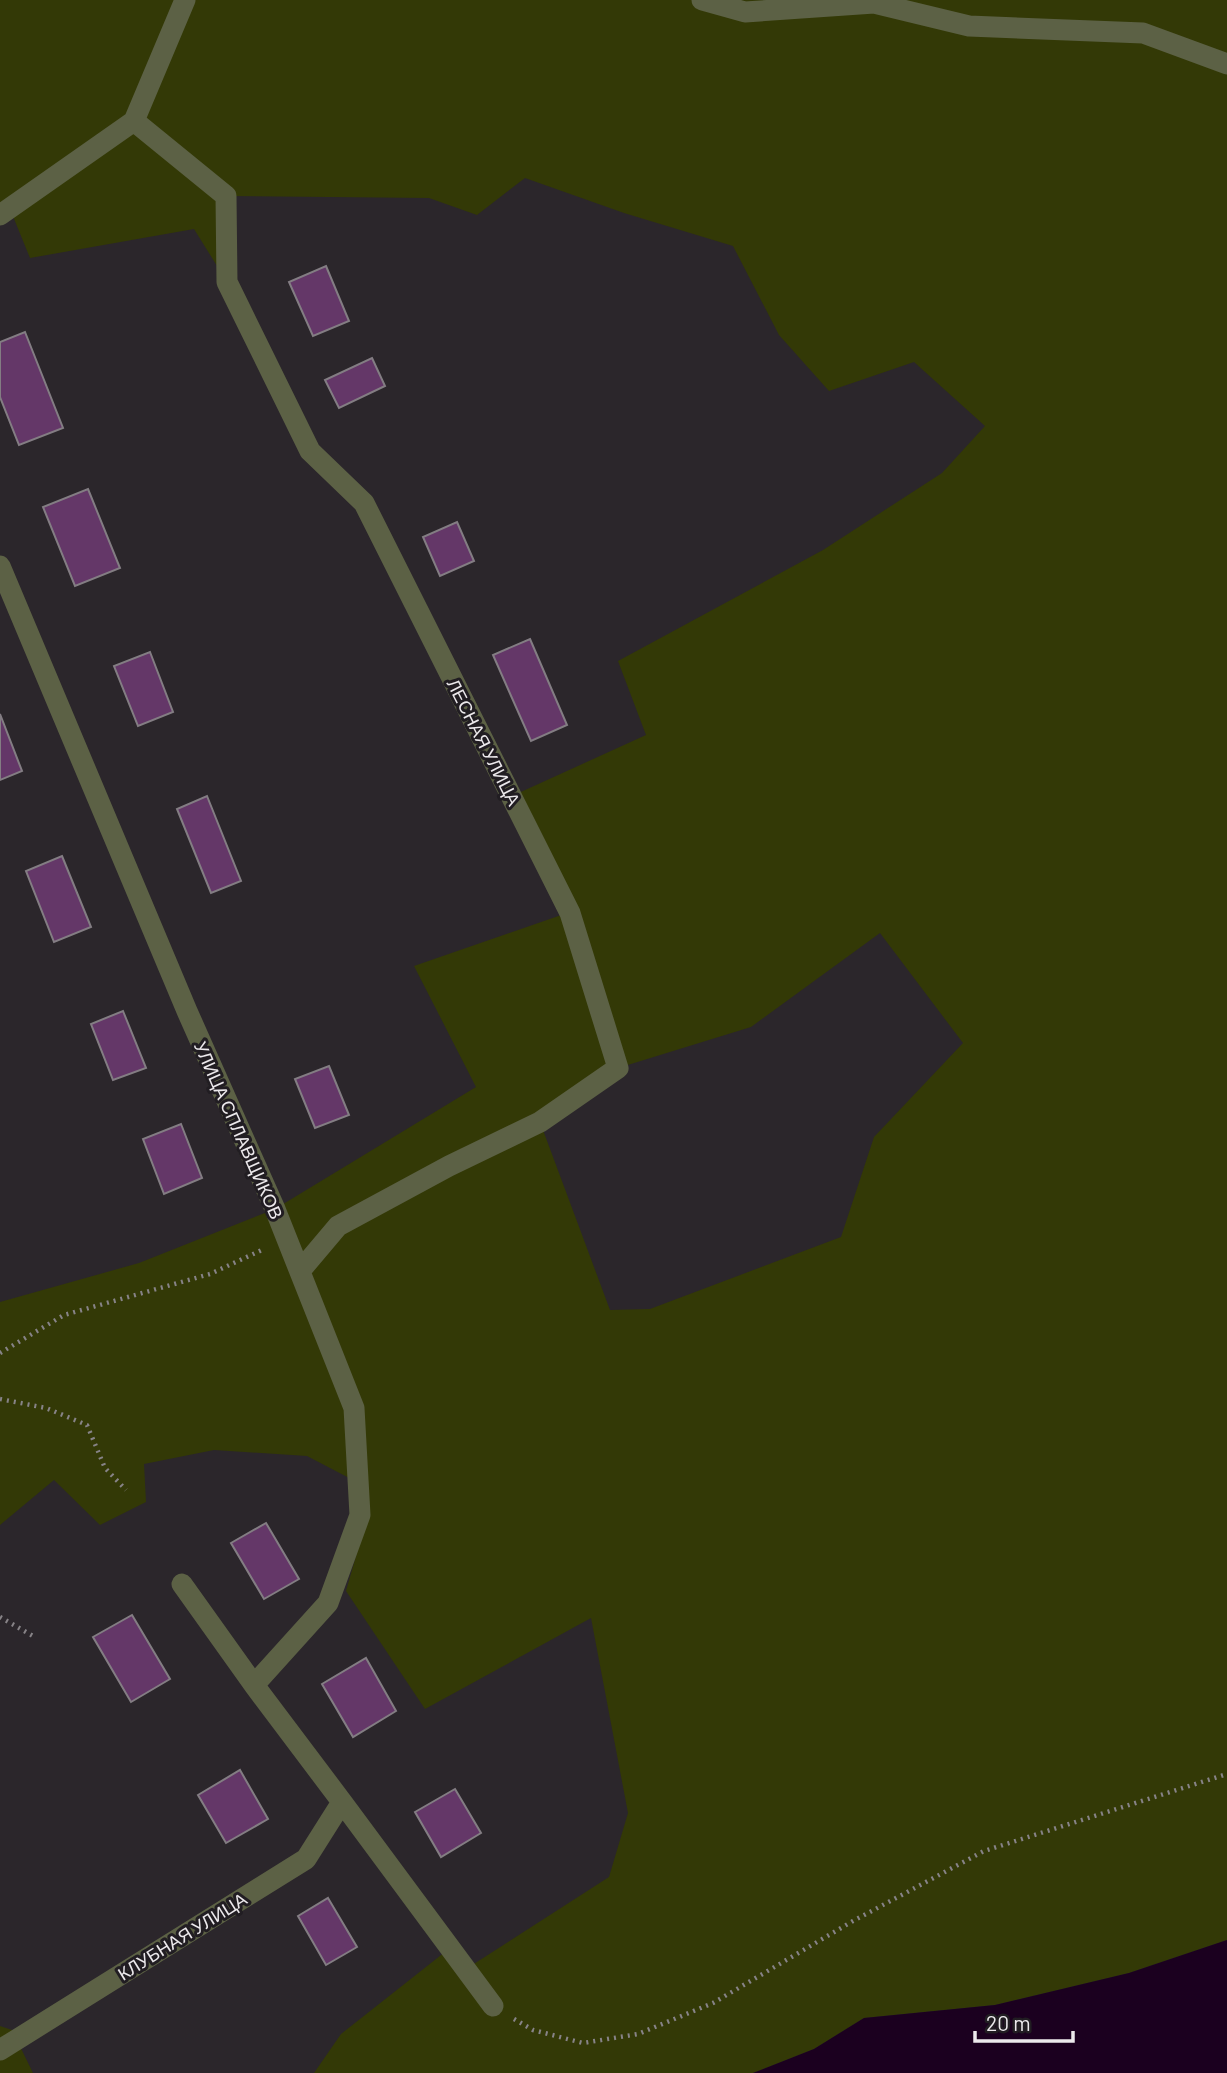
<svg xmlns="http://www.w3.org/2000/svg" width="1227" height="2073" font-family="Barlow,sans-serif">
	<rect width="100%" height="100%" fill="#2b262b"/>
	<!-- green -->
	<path fill="#333906" fill-rule="evenodd" d="M0,0H1227V1940L1129,1973L995,2005L864,2018L814,2049L753,2073H314L341,2034L450,1948L466,1969L609,1877L628,1813L591,1618L425,1709L346,1591L368,1514L353,1480L307,1456L214,1450L144,1464L146,1502L100,1525L54,1480L0,1525V1302L139,1263L275,1209L476,1087L414,966L570,912L512,796L646,735L618,661L823,550L942,473L985,426L914,362L829,391L779,335L733,246L624,213L525,178L477,215L429,198L226,196L227,282L194,229L30,258L10,209L0,215ZM880,933L963,1043L874,1137L841,1237L650,1309L610,1310L540,1122L618,1068L751,1027Z
		M0,2026L12,2030L33,2073H0Z"/>
	<!-- water -->
	<path fill="#1b001f" d="M1227,1940V2073H753L814,2049L864,2018L995,2005L1129,1973Z"/>
	<!-- building -->
	<path fill="#643768" stroke="#837d83" stroke-width="2" d="M326,266L349,321L313,336L289,282Z
		M25,332L63,428L19,445L0,397V342Z
		M372,358L385,386L339,408L325,380Z
		M88,489L120,568L75,586L43,507Z
		M457,522L474,561L440,576L423,537Z
		M530,639L567,725L531,741L493,655Z
		M150,652L173,712L138,726L114,666Z
		M0,714L22,771L0,780Z
		M207,796L241,881L211,893L177,809Z
		M62,856L91,927L54,942L26,871Z
		M123,1011L146,1068L113,1080L91,1024Z
		M329,1066L349,1115L315,1128L295,1079Z
		M181,1124L202,1178L164,1194L143,1139Z
		M266,1523L299,1579L264,1599L231,1543Z
		M132,1615L170,1679L131,1702L93,1637Z
		M366,1658L396,1711L353,1737L322,1684Z
		M240,1770L268,1819L226,1843L198,1795Z
		M455,1789L481,1833L441,1857L415,1812Z
		M328,1898L357,1947L326,1965L298,1916Z"/>
	<g fill="none" stroke-linecap="round" stroke-linejoin="round">
		<!-- path -->
		<path stroke="#878387" stroke-width="4.5" stroke-dasharray="2 5" stroke-linecap="butt" d="M0,1353L64,1315L210,1274L264,1249
			M0,1399L46,1408L87,1425L105,1468L126,1490
			M0,1617L33,1636
			M514,2019L533,2030L583,2043L638,2034L713,2003L853,1921L984,1851L1227,1774"/>
		<!-- street -->
		<path stroke="#5c6145" stroke-width="21" d="M702,0L745,12L874,3L969,26L1143,33L1227,64
			M134,121L226,196L227,282L310,451L364,503L570,913L618,1068L540,1122L449,1166L338,1226L300,1271
			M0,215L134,121L185,0
			M0,566L187,1011L275,1209L354,1408L360,1515L328,1603L254,1685
			M342,1802L493,2006
			M0,2050L306,1859L342,1802L254,1685L182,1584"/>
	</g>
	<g text-anchor="middle" dominant-baseline="central" stroke-width="6" stroke-linejoin="round" paint-order="stroke">
		<!-- street labels -->
		<g font-size="18" fill="#ece9ec" stroke="#211d22">
			<text transform="translate(484 742) rotate(63)">ЛЕСНАЯ УЛИЦА</text>
			<text transform="translate(239 1130) rotate(66)">УЛИЦА СПЛАВЩИКОВ</text>
			<text transform="translate(182 1936) rotate(-32)">КЛУБНАЯ УЛИЦА</text>
		</g>
	</g>
	<!-- scale -->
	<path d="M975 2031v10h98v-10" fill="none" stroke="#ece9ec" stroke-width="3.5"/>
	<text x="986" y="2031" font-size="21" fill="#ece9ec" stroke="#211d22" stroke-width="5" paint-order="stroke">20 m</text>
</svg>
